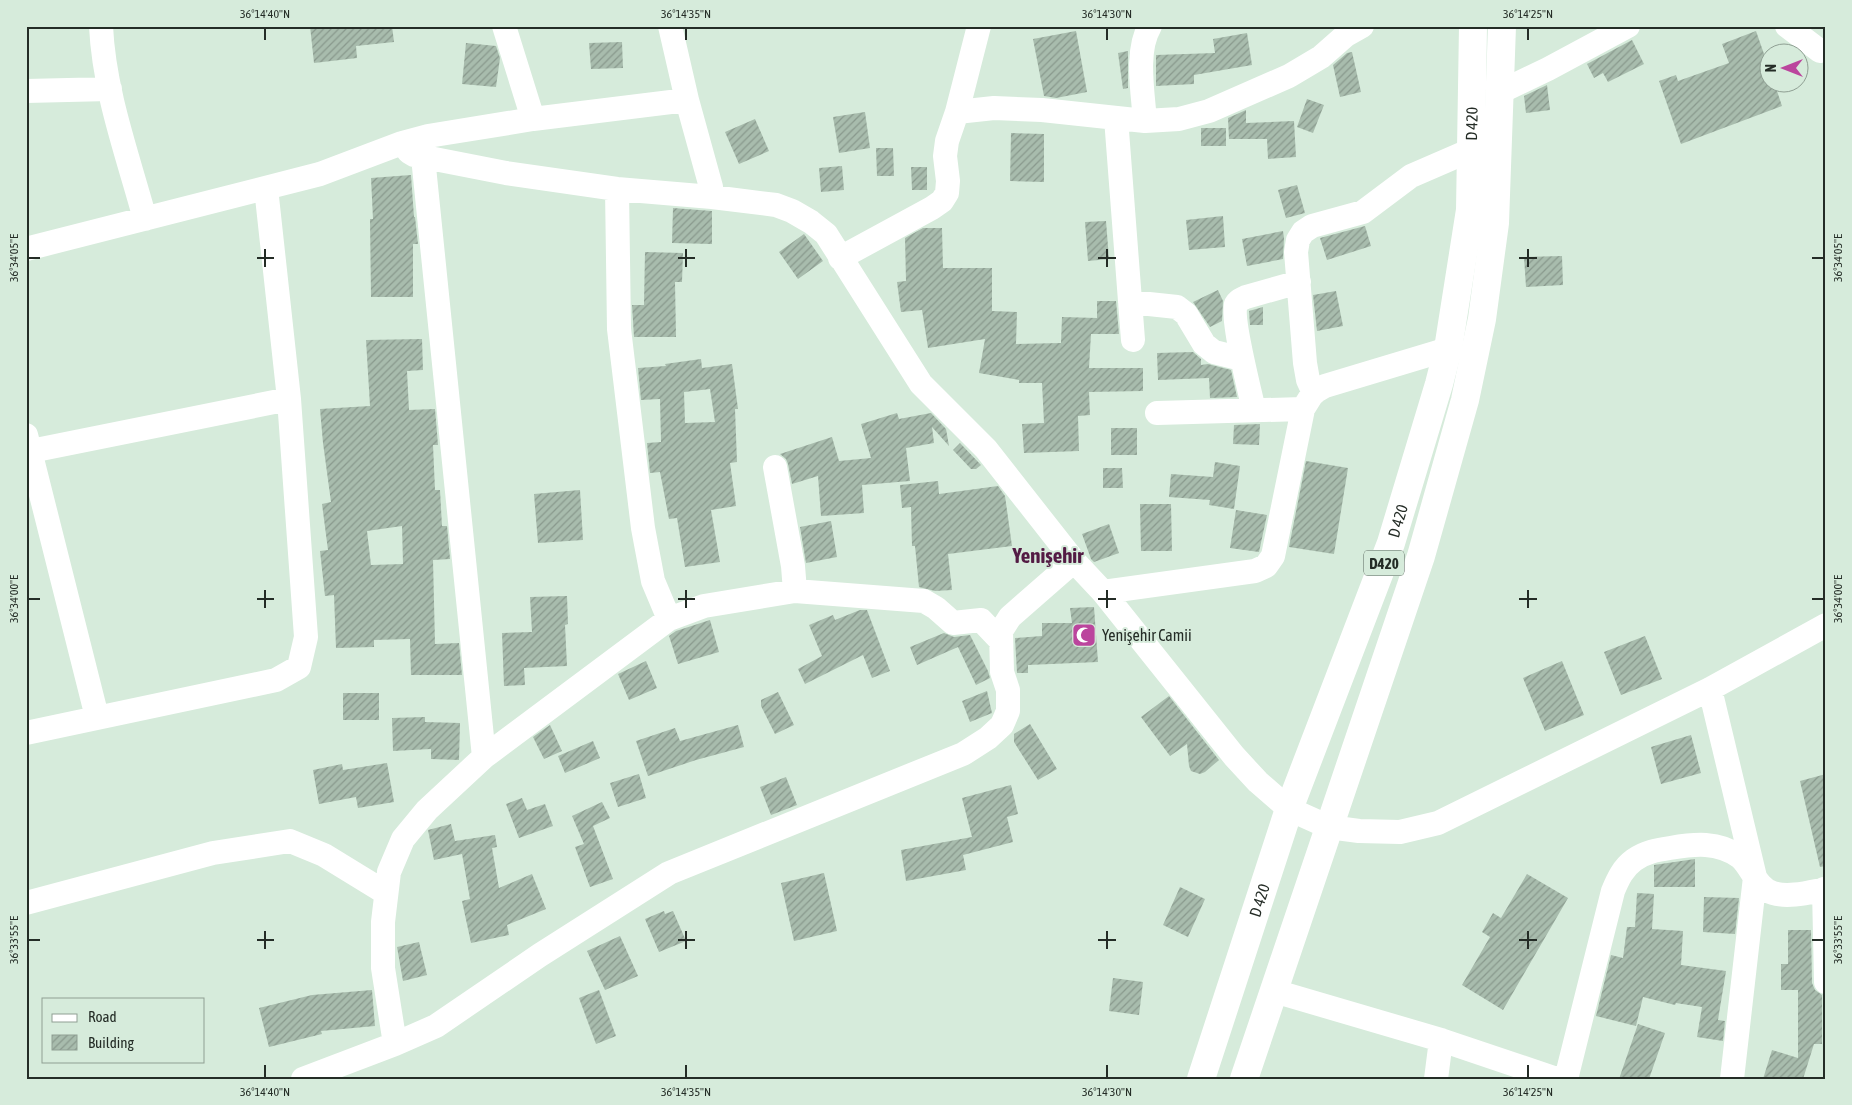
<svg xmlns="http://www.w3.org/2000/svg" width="1852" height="1105" font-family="'Asap Condensed',sans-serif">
	<defs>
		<pattern id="building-hatch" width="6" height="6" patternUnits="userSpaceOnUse" patternTransform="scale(1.25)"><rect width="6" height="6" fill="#a8bcad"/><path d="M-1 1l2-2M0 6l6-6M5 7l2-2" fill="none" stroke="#89998d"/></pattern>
	</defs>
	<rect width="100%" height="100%" fill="#d6ebdb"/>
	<!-- building -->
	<path fill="url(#building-hatch)" fill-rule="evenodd" d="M310,26H392L394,42L356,46L357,58L314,63Z
		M1076,31L1087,92L1056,98L1044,96L1033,39Z
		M1756,31L1770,71V82H1774L1782,106L1681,144L1659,81L1676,75L1678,81L1729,63L1722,44Z
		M1247,33L1252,65L1194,75V84L1156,86V55L1215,53L1213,39Z
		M1632,40L1644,64L1608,82L1603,73L1594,78L1587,64Z
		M622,42L623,68L591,69L589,43Z
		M466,43L496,46L500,58L496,87L462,84Z
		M1128,51V88L1123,89L1118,53Z
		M1352,52L1361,92L1340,97L1333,65L1347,53Z
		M1547,85L1550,110L1526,113L1524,96Z
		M1307,99L1324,105L1313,133L1297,127Z
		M1246,110V123L1294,121L1296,157L1268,159L1267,139H1229L1228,118Z
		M865,112L870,148L839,153L833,117Z
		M755,119L769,151L739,164L725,132Z
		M1201,128H1226V146H1201Z
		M1011,133L1044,134V182L1010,181Z
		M876,148H893L894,176H877Z
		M842,166L844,190L821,192L819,168Z
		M911,167H927V190H912Z
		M411,175L414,217H415L418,244H413V297H371L370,219H373L371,178Z
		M1297,185L1305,213L1286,218L1278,190Z
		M673,208L712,211V244L672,243Z
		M1223,216L1225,247L1189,250L1186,220Z
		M1106,221L1109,259L1088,261L1085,222Z
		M1365,226L1371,246L1327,260L1320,238Z
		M923,228H942L943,268H992V311L1017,312L1016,344L1061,343L1062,317L1097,318V301H1116L1119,334H1091L1089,368H1143V391L1089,392L1090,415L1078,416L1079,451L1024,453L1022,424L1044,423L1042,383H1019V380L979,373L985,339L928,348L922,310L901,312L897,282L906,281L905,238Z
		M1283,231L1284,238L1283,259L1247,266L1242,239Z
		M804,234L823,261L798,279L779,252Z
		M645,252L683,253L682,282H675L676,337H634L632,305H644Z
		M1562,256L1563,285L1526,287L1524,257Z
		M1218,290L1223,301L1222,321L1210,327L1193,302Z
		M1336,291L1343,326L1317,331L1313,295Z
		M1263,307V325H1250L1249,311Z
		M422,339L423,370L407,371L409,410L435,409L438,445H433L435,490H440L442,526H447L450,559L433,560L435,644L459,643L462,675H411L410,639L374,640V647L336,648L334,595L325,596L320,551L328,550L322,504L331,502L323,443L320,409L370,406L366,340ZM402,526L403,564L371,565L367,531Z
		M1193,352L1201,359V365L1208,364L1231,370L1237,397L1210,398L1209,378L1158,380L1157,353Z
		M701,359L702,368L732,364L738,409H735L737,462L730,463L736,506L711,510L720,562L685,567L677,518L669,519L660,472L650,473L647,443L661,442L660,399L641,400L638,368L666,366L665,364ZM710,389L715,422L685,423L684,392Z
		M897,413L899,419L931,413L946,429L949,446L932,427L934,443L906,448L910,481L862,485L864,513L821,516L818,476L792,484L788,464L786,459L780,454L832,437L839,461L871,458L861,424Z
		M1260,424L1259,445L1233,444L1234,425Z
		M1111,428H1137V455H1111Z
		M960,443L981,465L976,469H971L953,450Z
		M1306,461L1348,468L1334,554L1289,547Z
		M1215,462L1240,466L1234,509L1209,505L1210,500L1169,497L1171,474L1213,477Z
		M1103,468H1122L1123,488H1103Z
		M938,481L939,494L998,486L1005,496L1012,546L948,554L952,590L935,591L919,587L915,546H912L911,507L902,508L900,485Z
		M580,490L583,540L538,543L534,494Z
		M1140,504H1171L1172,551H1141Z
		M1236,510L1267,515L1259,552L1230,548Z
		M831,521L837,557L806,563L800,527Z
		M1109,524L1119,553L1094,562L1091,559L1082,534Z
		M567,596L568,624L565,625L567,666L524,668L525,685L504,686L502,633L532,632L530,597Z
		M1094,607L1098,662L1028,665V673H1017L1015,638L1042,636V623H1072L1070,608Z
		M860,610H867L890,671L872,678L863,655L805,684L798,669L822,656L809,625L833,615L835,620Z
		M710,620L719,652L678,664L669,636L676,631Z
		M944,633L954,637L970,635L988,671L990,678L976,685L958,647L917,665L910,647Z
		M1645,636L1662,679L1621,695L1604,652Z
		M646,661L657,688L629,700L618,674Z
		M1562,661L1584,715L1545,731L1523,678Z
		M987,691L992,713L970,722L962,701Z
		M778,692L794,725L775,734L761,706V700Z
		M343,693H379V720H343Z
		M1169,696L1219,760L1205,772L1200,774L1191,771L1189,766L1187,744L1170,756L1141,717Z
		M425,717V722L460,723L459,760L431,759V749L393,751L392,718Z
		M1030,724L1057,769L1038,780L1014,742V734Z
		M550,725L562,751L544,759L533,737Z
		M738,725L744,747L696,760L648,776L636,741L675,728L680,741Z
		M1691,735L1701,773L1661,784L1651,747Z
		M593,741L600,758L565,773L558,756Z
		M387,763L394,802L358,808L356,797L319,804L313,770L342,764L343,770Z
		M639,774L646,798L618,807L610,783Z
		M1826,774V866L1820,867L1800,781Z
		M786,777L797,805L771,815L760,787Z
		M1011,785L1018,814L1007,817L1013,842L963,855L966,870L906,881L901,850L972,837L962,798Z
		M522,798L527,810L545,804L553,826L519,838L506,804Z
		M602,802L610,818L593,826L613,879L590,887L575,847L584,844L572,816Z
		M451,824L455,841L495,835L497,847L492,848L499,888L532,874L546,909L507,925L509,935L471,943L462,901L470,899L462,854L434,860L428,830Z
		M1695,859V887H1654V865Z
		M824,873L837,931L794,941L781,883Z
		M1527,874L1568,898L1503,1010L1462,985L1490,937L1482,932L1493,913L1501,918Z
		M1180,887L1205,899L1188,937L1163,925Z
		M1637,893L1654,894L1652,929L1683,931L1681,965L1726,971L1718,1020L1725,1021L1723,1041L1697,1037L1702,1007L1676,1003L1675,1005L1643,997L1636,1026L1596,1016L1611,955L1623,958L1627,927H1635Z
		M1704,897L1739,898L1735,934L1703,932Z
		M664,911L665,914L673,911L686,941L659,952L645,919Z
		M1788,930H1811L1812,983L1815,990L1822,995V1044H1814L1803,1079H1763L1772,1050L1798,1058V990H1781V964H1788Z
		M620,936L638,976L605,990L587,951Z
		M419,942L427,975L403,981L397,947Z
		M1113,978L1143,982L1139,1015L1109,1011Z
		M372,990L375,1026L321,1031L322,1034L269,1047L259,1008L312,995Z
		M599,990L616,1036L596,1044L579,998Z
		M1638,1024L1665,1033L1649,1079H1619Z"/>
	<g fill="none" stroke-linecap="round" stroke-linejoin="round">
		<!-- minor -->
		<path stroke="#fff" stroke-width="24" d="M101,26C104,92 128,156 145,219
			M504,26L533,119
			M670,26L687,100L711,187L712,197
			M1787,26L1820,51
			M26,91L110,89
			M1500,92L1548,69L1628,26
			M957,112L994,108L1042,110L1145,121L1179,119L1209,111L1289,76L1321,57L1346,35L1362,26
			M1116,118L1133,340
			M1145,121C1143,93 1135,51 1150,26
			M402,143L409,152L414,155L506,173L617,189L712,197L776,205L792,211L811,222L826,234L921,384L986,449L1074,561L1103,592L1234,756L1258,782L1289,809L1329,827L1359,831L1400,832L1438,823L1710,689L1826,625
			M423,157L484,757
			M617,189L619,329L643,528L653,581L669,619
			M26,249L320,174L402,143L428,136L533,119L687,100
			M840,258L932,208L942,201L947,193L948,181L945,156L947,141L957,112L979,26
			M1130,302L1177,307L1186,314L1204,344L1214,352L1242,359
			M1314,393L1308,380L1305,363L1296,252L1298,240L1303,232L1312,226L1363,212L1411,176L1471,150
			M1254,410C1250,393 1231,317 1236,304C1238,300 1242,299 1246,297L1299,282
			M1157,413L1303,409
			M26,435L97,717
			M26,452L289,399
			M775,467L793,566L795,591
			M1103,592L1255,571L1266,566L1273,556L1303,409L1313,393L1325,386L1448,349
			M1710,689L1755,877L1732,1079
			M26,733L276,680L299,667L306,637L289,399L266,188
			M1824,889L1826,982
			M26,903L213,853L290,841L324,855L386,893
			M1274,991L1441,1040L1557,1079
			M395,1044L383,968V922L389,872L403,839L427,810L484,757L669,619L704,606L795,591L924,601L936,608L953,623L981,620L1000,640
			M303,1079L395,1044L436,1026L540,955L669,873L963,754L988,738L1002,725L1008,711V690L1002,672L1001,631L1010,617L1074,561
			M1436,1079L1441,1040
			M1566,1079L1613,891C1618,879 1623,868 1634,860C1645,852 1657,850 1670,848C1694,844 1718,841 1740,857C1752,867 1756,888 1773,893C1789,898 1810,892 1826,889"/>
		<!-- highway -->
		<g stroke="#fff" stroke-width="28">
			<path id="s1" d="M1201,1079L1289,809L1391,543L1439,384L1448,349L1470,210L1473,26"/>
			<path d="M1244,1079L1421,556L1465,400L1482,319L1495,223L1502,26"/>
		</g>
	</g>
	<!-- ticks -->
	<path fill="none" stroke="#242c26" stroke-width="2" d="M265,28V40M686,28V40M1107,28V40M1528,28V40M265,249V267M686,249V267M1107,249V267M1528,249V267M28,258H40M257,258H274M678,258H695M1098,258H1116M1519,258H1537M1812,258H1824M265,590V608M686,590V608M1107,590V608M1528,590V608M28,599H40M257,599H274M678,599H695M1098,599H1116M1519,599H1537M1812,599H1824M265,931V949M686,931V949M1107,931V949M1528,931V949M28,940H40M257,940H274M678,940H695M1098,940H1116M1519,940H1537M1812,940H1824M265,1065V1078M686,1065V1078M1107,1065V1078M1528,1065V1078"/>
	<!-- icons -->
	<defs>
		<g id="mosque-square" transform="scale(1.25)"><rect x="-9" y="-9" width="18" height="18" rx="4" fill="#bb459d" stroke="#d6ebdb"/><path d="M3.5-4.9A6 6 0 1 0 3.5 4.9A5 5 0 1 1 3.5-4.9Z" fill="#fff"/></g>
	</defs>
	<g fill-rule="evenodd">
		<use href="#mosque-square" x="1084" y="635"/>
	</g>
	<g text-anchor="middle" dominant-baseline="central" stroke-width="4" stroke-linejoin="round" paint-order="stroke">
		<!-- shield labels -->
		<rect fill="#d6ebdb" stroke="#59655c" stroke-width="1" x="1364" y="550.5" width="40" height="25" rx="4"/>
		<g font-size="15" font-weight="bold" fill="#242c26">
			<text x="1384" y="563">D420</text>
		</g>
		<!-- street labels -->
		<g font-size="16" fill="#242c26" stroke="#d6ebdb">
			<text stroke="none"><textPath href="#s1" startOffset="998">D 420</textPath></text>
			<text stroke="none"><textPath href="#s1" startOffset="592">D 420</textPath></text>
			<text stroke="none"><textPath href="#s1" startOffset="188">D 420</textPath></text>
		</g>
		<!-- poi labels -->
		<g font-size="16" fill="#242c26" stroke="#d6ebdb" text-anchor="start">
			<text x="1102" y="635">Yenişehir Camii</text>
		</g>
		<!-- district labels -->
		<g font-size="21" font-weight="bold" fill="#531b44" stroke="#d6ebdb">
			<text x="1048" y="555">Yenişehir</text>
		</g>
	</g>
	<!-- border -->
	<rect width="1852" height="1105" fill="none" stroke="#d6ebdb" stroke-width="55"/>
	<!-- legend -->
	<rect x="42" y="998" width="162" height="65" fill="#d6ebdb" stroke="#8f9f93"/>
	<rect x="52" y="1014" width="25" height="8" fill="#ffffff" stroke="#8f9f93"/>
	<text x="88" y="1022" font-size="15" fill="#242c26">Road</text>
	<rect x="52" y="1035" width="25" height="15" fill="url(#building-hatch)" stroke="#8f9f93"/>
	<text x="88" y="1048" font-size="15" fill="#242c26">Building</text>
	<!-- north arrow -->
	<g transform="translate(1784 68) rotate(270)"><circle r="24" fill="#d6ebdb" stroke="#8f9f93"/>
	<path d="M0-4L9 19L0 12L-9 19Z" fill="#bb459d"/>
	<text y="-8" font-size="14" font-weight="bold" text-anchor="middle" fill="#242c26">N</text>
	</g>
	<rect x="28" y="28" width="1796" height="1050" fill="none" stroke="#242c26" stroke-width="2"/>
	<g font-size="12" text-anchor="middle" fill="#242c26">
		<text x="265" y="18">36°14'40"N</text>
		<text x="686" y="18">36°14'35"N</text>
		<text x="1107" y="18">36°14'30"N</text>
		<text x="1528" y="18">36°14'25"N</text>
		<text transform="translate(1838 258) rotate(-90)" y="4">36°34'05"E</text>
		<text transform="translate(14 258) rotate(-90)" y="4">36°34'05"E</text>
		<text transform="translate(1838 599) rotate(-90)" y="4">36°34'00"E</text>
		<text transform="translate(14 599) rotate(-90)" y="4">36°34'00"E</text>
		<text transform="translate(1838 940) rotate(-90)" y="4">36°33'55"E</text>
		<text transform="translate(14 940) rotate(-90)" y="4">36°33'55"E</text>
		<text x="265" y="1096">36°14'40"N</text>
		<text x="686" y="1096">36°14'35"N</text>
		<text x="1107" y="1096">36°14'30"N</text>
		<text x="1528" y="1096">36°14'25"N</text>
	</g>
</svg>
